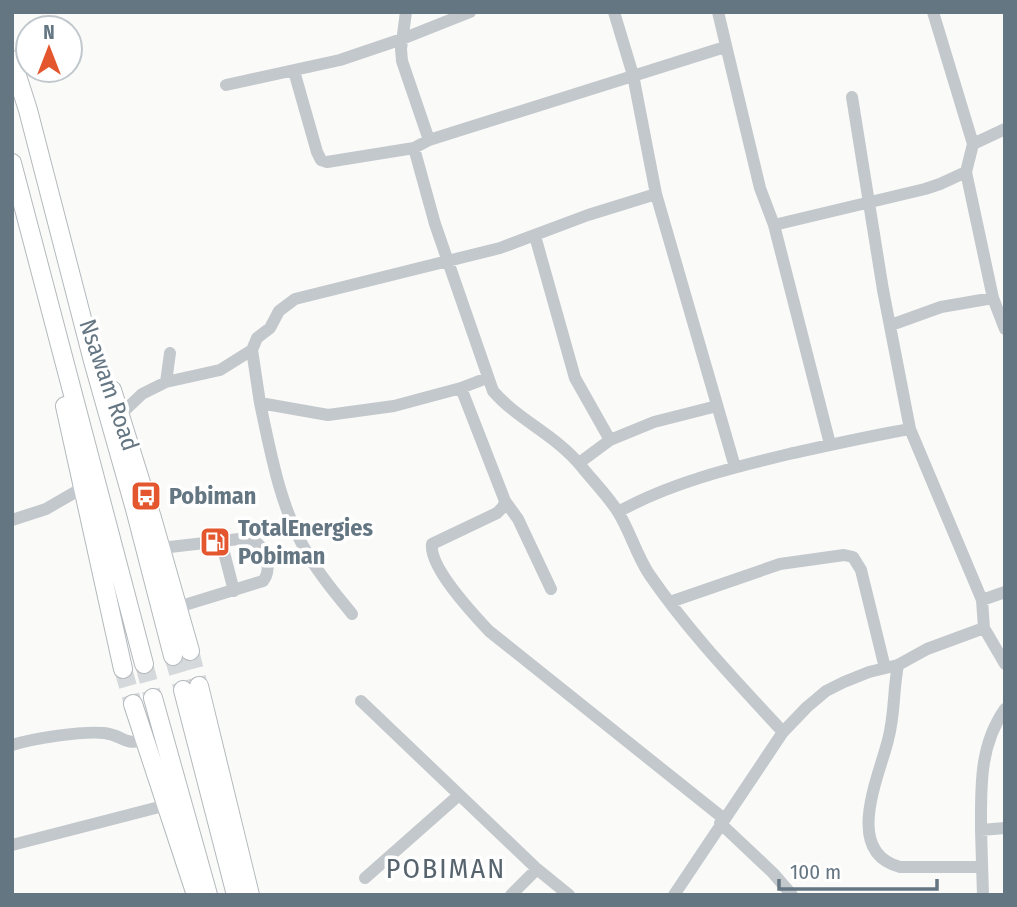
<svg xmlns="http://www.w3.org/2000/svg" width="1017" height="907" font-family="'Fira Sans Condensed',sans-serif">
	<rect width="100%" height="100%" fill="#fafaf8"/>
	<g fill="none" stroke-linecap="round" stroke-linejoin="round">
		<!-- highway-tunnel -->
		<path stroke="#d5d9db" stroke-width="18" stroke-dasharray="18 9" stroke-linecap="butt" d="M190,651L199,686
			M173,656L183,690
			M144,664L153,698
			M123,669L133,704"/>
		<!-- highway casing -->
		<g stroke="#b4b9bd" stroke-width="20">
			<path id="highway" d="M12,60L28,110L93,361L135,509L173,656
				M12,163L144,664
				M112,390L152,518L190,651
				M65,406L123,669
				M199,686L250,895
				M183,690L236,895
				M153,698L208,895
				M133,704L196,895"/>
		</g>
		<!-- minor -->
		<path stroke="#c3c8cc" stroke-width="12" d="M406,12L401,49L402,61L429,140
			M614,12L633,75L656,194L735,467
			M718,12L760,188L774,225
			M933,12L973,144L966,172L993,298L1005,329
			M294,71L317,152L321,160L327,162L414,148L429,140L725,47
			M226,85L340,60L402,39L470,12
			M852,97L883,290L910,429L982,600L984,628L1005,664
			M973,144L1005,129
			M414,148L435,224L493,391C518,420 556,435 581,466C593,481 608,496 618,512C630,531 636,554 649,574C688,631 736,681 783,732
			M535,236L575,378L610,440
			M891,325L941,307L993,298
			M487,378L461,388L394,406L328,415L260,403L252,350L257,338L270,328L279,311L295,299L500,248L588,215L656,194
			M166,382L170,353
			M461,388L505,501L503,507L497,513L432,544C429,567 473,614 489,631L723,818
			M260,403C271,454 280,507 307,553C319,575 336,594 352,614
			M121,414L142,394L166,382L220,370L252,350
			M830,444L774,225L925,189L940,184L966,172
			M579,463L610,440L654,422L717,406
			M505,501L518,519L551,589
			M618,512C670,483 731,468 789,454C830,445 869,436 910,429
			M12,520L46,509L84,487
			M221,541L234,591
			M161,548L248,538C264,542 274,567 263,581L178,607
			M982,600L1005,592
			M670,602L780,564L844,555L853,557L861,570L885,668
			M898,665C893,690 895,715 888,740C879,777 843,852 900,867H981
			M361,701L537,869L569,895
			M12,745C35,738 81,731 104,733C124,735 122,746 145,740
			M720,823L773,873L792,895
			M981,830C981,787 979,746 1005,709
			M12,845L167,805
			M365,878L459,795
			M511,895L537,869
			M674,895L783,732L807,707L826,691L844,682L869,672L898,665L927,649L984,628
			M983,895L981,830L1005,828"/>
		<!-- highway -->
		<use href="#highway" stroke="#fff" stroke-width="18"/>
	</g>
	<!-- icons -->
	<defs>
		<g id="bus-square" transform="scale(1.575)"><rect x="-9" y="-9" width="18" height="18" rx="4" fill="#e4572e" stroke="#fff"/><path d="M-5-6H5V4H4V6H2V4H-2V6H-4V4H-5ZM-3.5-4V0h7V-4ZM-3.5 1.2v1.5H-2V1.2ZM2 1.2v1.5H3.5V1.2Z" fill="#fff"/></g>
		<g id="fuel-square" transform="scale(1.575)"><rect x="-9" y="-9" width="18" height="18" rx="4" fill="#e4572e" stroke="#fff"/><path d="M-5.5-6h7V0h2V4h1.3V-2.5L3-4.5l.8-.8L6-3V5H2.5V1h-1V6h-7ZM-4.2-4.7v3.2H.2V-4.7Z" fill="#fff"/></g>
	</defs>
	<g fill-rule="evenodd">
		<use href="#bus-square" x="146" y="496"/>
		<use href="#fuel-square" x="215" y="542"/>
	</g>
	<g text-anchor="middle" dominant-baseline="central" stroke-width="7" stroke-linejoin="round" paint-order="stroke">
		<!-- street labels -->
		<g font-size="24" fill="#657683" stroke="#fff">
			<text transform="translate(109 385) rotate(71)">Nsawam Road</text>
		</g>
		<!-- poi labels -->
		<g font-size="24" font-weight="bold" fill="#657683" stroke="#fff" text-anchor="start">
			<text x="169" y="496">Pobiman</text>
			<text x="238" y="528">TotalEnergies<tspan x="238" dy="28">Pobiman</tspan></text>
		</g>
		<!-- quarter labels -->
		<g font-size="28" letter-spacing="2" fill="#57646e" stroke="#fff">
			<text x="446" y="868">POBIMAN</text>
		</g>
	</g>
	<!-- border -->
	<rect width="1017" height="907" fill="none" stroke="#657683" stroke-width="28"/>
	<!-- north arrow -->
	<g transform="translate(49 49)"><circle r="33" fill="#ffffff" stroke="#c1c8cd" stroke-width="2"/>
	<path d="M0-5L12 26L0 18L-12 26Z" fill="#e4572e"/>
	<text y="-10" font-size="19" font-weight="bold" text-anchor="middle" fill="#657683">N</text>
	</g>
	<!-- scale -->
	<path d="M779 879v10h158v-10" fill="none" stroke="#657683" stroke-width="3.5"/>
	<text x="790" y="879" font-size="21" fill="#657683" stroke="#ffffff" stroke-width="5" paint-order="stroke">100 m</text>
</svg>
